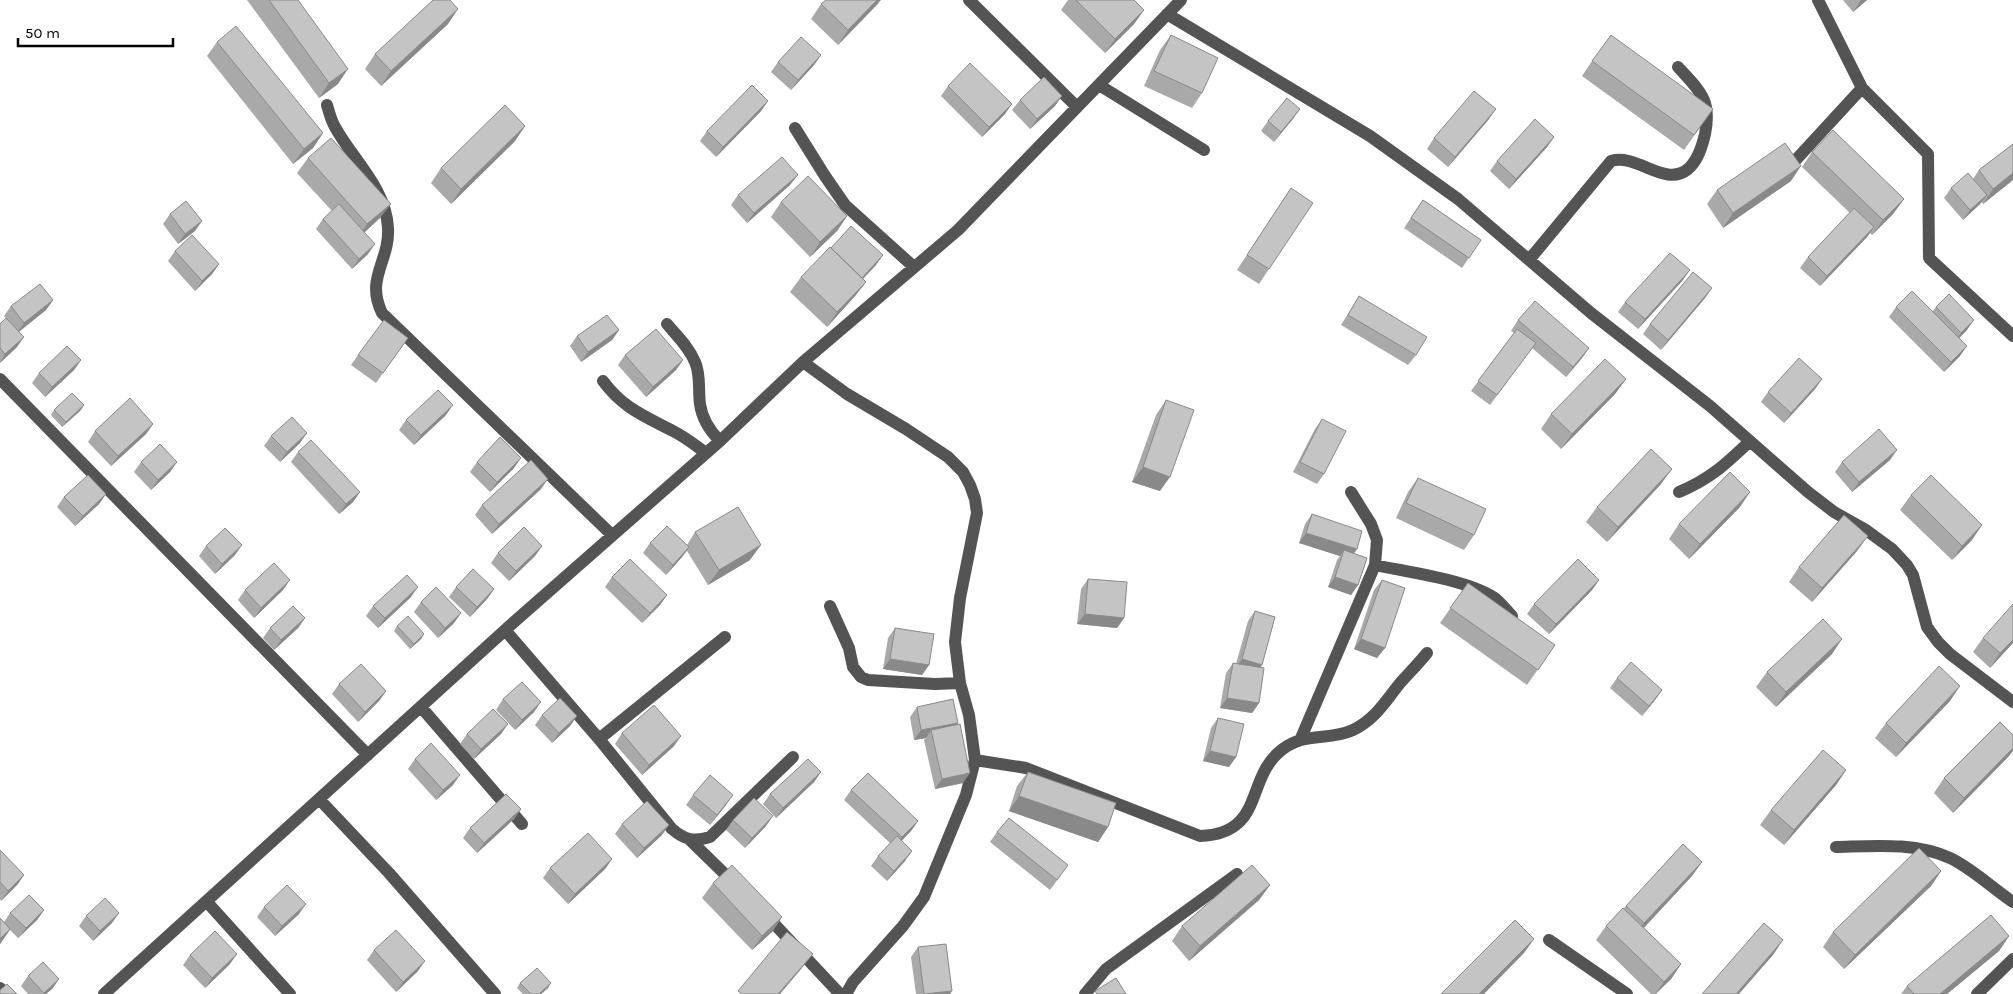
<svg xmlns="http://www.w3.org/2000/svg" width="2013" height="994" font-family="Karla,sans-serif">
	<rect width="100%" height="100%" fill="#fff"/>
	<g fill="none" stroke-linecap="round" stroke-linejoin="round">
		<!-- minor -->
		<path stroke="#545454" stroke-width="12" d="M969,0L1077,107
			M1818,0L1862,88L1928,154L1929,258L2013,336
			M1167,14L1370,136L1458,199L1591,313L1710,406L1808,492L1834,512L1866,530L1892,549L1907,565L1913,575L1927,627L1938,642L1950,654L2013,702
			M1099,85L1204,150
			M327,105C329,112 331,120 335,127C353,160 386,188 388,228C390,261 365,278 382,313L612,535
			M795,128L825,176L845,205L914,267
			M1793,163L1862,88
			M1529,260L1611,161C1637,153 1665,188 1688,169C1698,160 1702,147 1705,134C1712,100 1700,91 1678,67
			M667,324C677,336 689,347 695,362C701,375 698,390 700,404C702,419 710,431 720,441
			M803,362L847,394L906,429L948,457L963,472L970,485L975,499L977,513L960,598L955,642L960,683L969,715L975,760L966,795L924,897L903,926L853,982L846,994
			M0,379L368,755
			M603,381C623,408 644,416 673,431C685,437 695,445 706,453
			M1351,492L1371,524L1377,540L1375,565
			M1679,492C1710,479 1726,464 1750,441
			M830,606L849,648L853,667L861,677L868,680L935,684L960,683
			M505,630L599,739L672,829C685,840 694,842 710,837L793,757
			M421,707L522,824
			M1301,738L1375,565C1407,572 1470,580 1496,599C1502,604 1507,611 1512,616
			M599,739L725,637
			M975,760L1026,768L1200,836C1263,834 1246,782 1278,753C1303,730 1327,742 1353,730C1376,719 1386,700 1401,682C1410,672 1419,663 1427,653
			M319,799L389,873L495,994
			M690,840L735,884
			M1836,847C1874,846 1915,842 1950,858C1973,869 1992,888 2013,902
			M207,902L290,994
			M765,914L840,994
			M1549,940L1627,994
			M0,988L6,994
			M104,994L514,622L720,441L803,362L958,230L1181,0
			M1085,994L1106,969L1237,874
			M1977,994L2013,959"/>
	</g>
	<!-- wall -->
	<path fill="#a9a9a9" d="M247,0H298L338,84L319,98Z
		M1068,0H1134L1144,10L1134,24L1105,53L1061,10Z
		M1843,0H1867L1853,12Z
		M879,3L838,45L811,19L821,4Z
		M448,24L381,86L365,69L375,54Z
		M1171,35L1202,93L1192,108L1144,86L1160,50Z
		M217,42L323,133L313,148L293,164L207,56Z
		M821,55L814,65L791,90L771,72L778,62Z
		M1592,61L1713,109L1684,150L1582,76Z
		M948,86L1005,114L982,137L941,96Z
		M1020,100L1055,106L1030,129L1012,110Z
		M768,101L761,111L716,157L700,141L707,131Z
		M1300,109L1274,142L1261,131L1268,121Z
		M1489,119L1448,167L1427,149L1434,138Z
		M525,126L515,141L451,204L431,183L441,168Z
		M1554,137L1547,147L1509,189L1490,171L1497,161Z
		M2013,144V180L1983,204L1982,202L1979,205L1963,220L1944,198L1951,188L1973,179L1979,170Z
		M1812,152L1904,199L1893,214L1872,235L1870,233L1867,237L1820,286L1800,268L1808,257L1850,213L1802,167Z
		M308,158L380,218L365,232L368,254L352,269L316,229L323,219L332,211L297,173Z
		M1791,181L1723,228L1707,204L1717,190Z
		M790,185L747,223L731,205L738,195Z
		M1291,188L1269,269L1259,284L1237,270Z
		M1423,200L1481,240L1462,268L1404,228Z
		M781,202L847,216L837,231L810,257L771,217Z
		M170,214L195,231L178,244L163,224Z
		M831,248L876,265L863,279L866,282L855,296L827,327L790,292L801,277Z
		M175,251L219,264L212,274L195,291L168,261Z
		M1683,280L1638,329L1618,312L1625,302Z
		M1712,288L1705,298L1661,350L1643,334L1650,324Z
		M1359,296L1416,355L1408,365L1341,325Z
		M53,300L46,310L19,332L17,347L0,363V323L6,318L4,316L11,306Z
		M1896,307L1932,312L1936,307L1967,330L1959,338L1960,356L1944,372L1889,317Z
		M1518,320L1589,348L1582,358L1566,377L1532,348L1490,405L1471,391L1514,333L1511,331Z
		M619,330L612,340L581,362L570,346L577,336Z
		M408,338L376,383L351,365L358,355Z
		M625,355L683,360L676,370L646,397L618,365Z
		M81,360L74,370L45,397L32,383L39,373Z
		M1626,379L1615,394L1561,449L1541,429L1551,414Z
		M1822,379L1815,389L1784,423L1761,402L1768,392Z
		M1166,400L1160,491L1132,482L1156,415Z
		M84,405L80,411L62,427L51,415L54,410Z
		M446,415L414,445L399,430L406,420Z
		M1322,419L1324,474L1317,484L1293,472L1315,429Z
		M153,424L146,434L111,466L88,442L95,431Z
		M271,436L300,443L280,462L264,446Z
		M298,452L360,492L353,502L339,514L291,462Z
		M1890,460L1852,492L1835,472L1842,462Z
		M141,462H177L170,472L151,490L134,472Z
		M477,462L514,468L490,492L470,472Z
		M1418,478L1474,535L1464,550L1396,518L1408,492Z
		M1661,484L1607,542L1586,522L1597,507Z
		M541,489L492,534L475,515L482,505Z
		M106,494L99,504L75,526L57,507L64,497Z
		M1911,495L1972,540L1952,560L1900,510Z
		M1740,507L1689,559L1669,539L1679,524Z
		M1312,514L1354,553L1358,585L1351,595L1328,587L1337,560L1340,556L1299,543L1305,524Z
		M695,532L750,560L708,585L687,551L682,557L666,575L643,553L650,543L687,545Z
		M206,546L235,555L215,574L199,556Z
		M542,546L535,556L509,581L491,563L498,553Z
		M1857,551L1812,602L1789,582L1799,567Z
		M612,577L667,595L660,605L642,623L605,587Z
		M1088,579L1124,618L1117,628L1077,624L1081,589Z
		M1382,580L1385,648L1377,658L1354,649L1374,590Z
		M1599,580L1592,590L1549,634L1527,614L1534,604Z
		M1468,583L1555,645L1527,685L1440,623Z
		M456,587L494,589L487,599L470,617L449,597Z
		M245,590H283L254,618L238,600Z
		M411,597L378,628L366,616L373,606Z
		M421,602L461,613L454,623L438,638L414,612Z
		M1255,611L1261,668L1259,703L1252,713L1220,708L1226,673L1233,663L1236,664L1248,621Z
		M305,618L298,628L274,650L263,638L270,628Z
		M397,626L424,634L421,639L410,649L394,631Z
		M895,628L929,665L922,675L883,669L888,638Z
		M1983,638L2013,643L1990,668L1973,652Z
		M1832,654L1776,707L1756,687L1767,672Z
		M1617,678L1662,690L1655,700L1642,716L1610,688Z
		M339,684L386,691L379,701L358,722L332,694Z
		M503,699L534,712L515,730L496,710Z
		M1950,701L1896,757L1875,738L1886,723Z
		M917,707L958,723L957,725L963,783L935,789L924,740L926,738L914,740L910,717Z
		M542,715L577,716L570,726L552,743L535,725Z
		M1218,718L1236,757L1229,767L1203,761L1211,728Z
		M622,733L674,746L642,775L615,744Z
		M467,734H501L474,759L460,744Z
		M2009,756L1953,813L1934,793L1944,778Z
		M415,759L453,785L436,800L408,769Z
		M1846,770L1836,785L1784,845L1760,825L1771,810Z
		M821,772L814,782L776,818L763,804L770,794Z
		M1028,772L1108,827L1098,842L1009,811L1017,786Z
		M851,790L918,821L911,831L901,840L905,861L887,881L871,866L878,856L890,843L844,800Z
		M693,795L726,805L710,825L686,805Z
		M521,809L514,819L477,853L463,838L470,828Z
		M733,820L766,826L745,848L726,830Z
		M622,824L662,835L637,858L615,834Z
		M997,832L1061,875L1050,890L990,842Z
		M0,850L24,875L17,885L1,901L0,899Z
		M612,859L605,869L568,904L543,878L550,868Z
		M1702,862L1691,877L1644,928L1681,964L1671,979L1656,994H1651L1596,940L1606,926L1626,906Z
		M1941,871L1931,886L1844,969L1823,947L1833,932Z
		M713,883L782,917L772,932L752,950L702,898Z
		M1270,885L1259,900L1189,961L1172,941L1182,926Z
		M264,907L299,914L275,936L257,917Z
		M44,910L37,920L18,938L10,930L0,944V918L4,922L10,913Z
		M86,916L112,923L93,941L79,926Z
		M2009,936L1999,951L1947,994H1901L1907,986Z
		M918,947L950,994H916L911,957Z
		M374,950L418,971L396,992L367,960Z
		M190,955L230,964L205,988L183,965Z
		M28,976L59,979L52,989L46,994H28L21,986Z
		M520,983L548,988L541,994H523L517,988Z"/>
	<!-- shaded-wall -->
	<path fill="#898989" d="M877,0H881L838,45L848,30Z
		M1861,0H1867L1853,12Z
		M458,9L448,24L381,86L391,71Z
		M1144,10L1134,24L1105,53L1115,39Z
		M821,55L814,65L791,90L798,80Z
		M348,69L338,84L319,98L329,83Z
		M1062,96L1055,106L1030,129L1037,119Z
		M768,101L761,111L716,157L723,147Z
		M1012,104L1005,114L982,137L989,127Z
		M1300,109L1293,119L1274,142L1281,132Z
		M1496,109L1489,119L1448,167L1455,157Z
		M525,126L515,141L451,204L461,189Z
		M323,133L313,148L293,164L304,149Z
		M1554,137L1547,147L1509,189L1516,179Z
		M1801,166L1791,181L1723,228L1733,213Z
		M2013,173V180L1983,204L1993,189Z
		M798,175L790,185L747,223L754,213Z
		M1987,195L1979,205L1963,220L1970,210Z
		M1904,199L1893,214L1872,235L1883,220Z
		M391,204L380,218L357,239L367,224Z
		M847,216L837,231L810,257L820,242Z
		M202,221L195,231L178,244L185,234Z
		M1874,227L1867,237L1820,286L1827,276Z
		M375,244L368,254L352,269L359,259Z
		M883,255L876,265L853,289L860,279Z
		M219,264L212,274L195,291L202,281Z
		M1690,270L1683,280L1638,329L1645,319Z
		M866,282L855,296L827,327L837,312Z
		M1712,288L1705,298L1661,350L1668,340Z
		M53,300L46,310L17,333L24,323Z
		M1974,320L1967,330L1954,343L1961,333Z
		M619,330L612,340L581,362L588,352Z
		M24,337L17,347L0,363L5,354Z
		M1967,346L1960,356L1944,372L1951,362Z
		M1589,348L1582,358L1566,377L1573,367Z
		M81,360L74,370L45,397L52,387Z
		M683,360L676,370L646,397L653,387Z
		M1626,379L1615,394L1561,449L1572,434Z
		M1822,379L1815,389L1784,423L1791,413Z
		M84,405L80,411L62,427L66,422Z
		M453,405L446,415L414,445L421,435Z
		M153,424L146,434L111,466L118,456Z
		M307,433L300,443L280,462L287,452Z
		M1897,450L1890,460L1852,492L1859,482Z
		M521,458L514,468L490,492L497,482Z
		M177,462L170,472L151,490L158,480Z
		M1143,467L1170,477L1160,491L1132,482Z
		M1672,469L1661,484L1607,542L1618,527Z
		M548,479L541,489L492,534L499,524Z
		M360,492L353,502L339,514L346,504Z
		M1750,492L1740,507L1689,559L1700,544Z
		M106,494L99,504L75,526L83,516Z
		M1982,525L1972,540L1952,560L1962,546Z
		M1306,533L1357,549L1350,559L1344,550L1340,556L1299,543Z
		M1868,536L1857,551L1812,602L1822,588Z
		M242,545L235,555L215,574L222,564Z
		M761,545L750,560L708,585L719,570Z
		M542,546L535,556L509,581L516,571Z
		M689,547L682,557L666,575L673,565Z
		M1335,577L1358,585L1351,595L1328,587Z
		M290,580L283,590L254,618L261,608Z
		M1599,580L1592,590L1549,634L1556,624Z
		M418,587L411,597L378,628L385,618Z
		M494,589L487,599L470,617L477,607Z
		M667,595L660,605L642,623L650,613Z
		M461,613L454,623L438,638L445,628Z
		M1085,614L1124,618L1117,628L1077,624Z
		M305,618L298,628L274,650L281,640Z
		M424,634L421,639L410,649L414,644Z
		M1361,639L1385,648L1377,658L1354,649Z
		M1842,639L1832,654L1776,707L1786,692Z
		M2013,640V643L1990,668L2000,653Z
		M890,659L929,665L922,675L883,669Z
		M1242,659L1262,665L1255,675L1235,669Z
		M1960,686L1950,701L1896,757L1906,743Z
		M1662,690L1655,700L1642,716L1649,706Z
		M386,691L379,701L358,722L365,712Z
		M1227,698L1259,703L1252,713L1220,708Z
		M541,702L534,712L515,730L522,720Z
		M577,716L570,726L552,743L559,733Z
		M958,723L951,733L931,730L926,738L914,740L921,730Z
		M508,724L501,734L474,759L481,749Z
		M681,736L674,746L642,775L649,765Z
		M2013,748V751L2009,756L1953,813L1964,798Z
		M1210,751L1236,757L1229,767L1203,761Z
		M1846,770L1836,785L1784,845L1794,830Z
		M821,772L814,782L776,818L783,808Z
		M970,773L963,783L935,789L942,779Z
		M460,775L453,785L436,800L443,790Z
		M733,795L726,805L710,825L717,815Z
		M1019,796L1108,827L1098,842L1009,811Z
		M521,809L514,819L477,853L484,843Z
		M773,816L766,826L745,848L752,838Z
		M918,821L911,831L895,848L902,837Z
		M669,825L662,835L637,858L644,848Z
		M912,851L905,861L887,881L894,871Z
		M612,859L605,869L568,904L575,894Z
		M1702,862L1691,877L1634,938L1644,923Z
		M1941,871L1931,886L1844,969L1855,955Z
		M24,875L17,885L1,901L8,891Z
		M1270,885L1259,900L1189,961L1200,946Z
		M306,904L299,914L275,936L282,926Z
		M44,910L37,920L18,938L26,928Z
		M119,913L112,923L93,941L100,931Z
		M782,917L772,932L752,950L762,936Z
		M10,929L0,944V939Z
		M2009,936L1999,951L1947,994H1940Z
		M1534,939L1524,953L1484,994H1479Z
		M1783,940L1773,955L1739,994H1736Z
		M237,954L230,964L205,988L212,978Z
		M813,954L802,968L780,994H778Z
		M425,961L418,971L396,992L403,982Z
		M1681,964L1671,979L1655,994L1664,982Z
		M59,979L52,989L46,994H43Z
		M551,983L548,988L541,994H539Z
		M952,991L950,994H929Z"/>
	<!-- building -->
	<path fill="#c4c4c4" stroke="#898989" d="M269,0H298L348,69L329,83Z
		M433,0H450L458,9L391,71L375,54Z
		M826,0H877L848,30L821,4Z
		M1076,0H1134L1144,10L1115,39Z
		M236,26L323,133L304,149L217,42Z
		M1171,35L1218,58L1202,93L1154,71Z
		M1611,35L1713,109L1694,135L1592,61Z
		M801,37L821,55L798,80L778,62Z
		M970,63L1012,104L989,127L948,86Z
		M1044,77L1062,96L1037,119L1020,100Z
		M752,85L768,101L723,147L707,131Z
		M1474,91L1496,109L1455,157L1434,138Z
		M1287,98L1300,109L1281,132L1268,121Z
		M505,105L525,126L461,189L441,168Z
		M1535,119L1554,137L1516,179L1497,161Z
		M1833,130L1904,199L1883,220L1812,152Z
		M331,138L391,204L367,224L308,158Z
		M1785,143L1801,166L1733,213L1717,190Z
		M2013,144V173L1993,189L1979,170Z
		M782,157L798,175L754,213L738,195Z
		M1968,173L1987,195L1970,210L1951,188Z
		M808,176L847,216L820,242L781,202Z
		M1291,188L1313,203L1269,269L1247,255Z
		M1423,200L1481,240L1469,258L1411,218Z
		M186,201L202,221L185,234L170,214Z
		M339,204L375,244L359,259L323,219Z
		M1854,208L1874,227L1827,276L1808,257Z
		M851,226L883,255L862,278L831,248Z
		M192,235L219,264L202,281L175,251Z
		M830,247L866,282L837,312L801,277Z
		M1670,253L1690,270L1645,319L1625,302Z
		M1693,272L1712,288L1668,340L1650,324Z
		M40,284L53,300L24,323L11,306Z
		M1912,291L1967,346L1951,362L1896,307Z
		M1949,294L1974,320L1961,333L1936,307Z
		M1359,296L1427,337L1416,355L1348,315Z
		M1535,301L1589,348L1573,367L1518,320Z
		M607,315L619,330L588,352L577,336Z
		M6,318L24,337L5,354L0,348V324Z
		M384,320L408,338L383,373L358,355Z
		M656,329L683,360L653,387L625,355Z
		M1517,329L1536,343L1497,395L1478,381Z
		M67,346L81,360L52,387L39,373Z
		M1799,358L1822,379L1791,413L1768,392Z
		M1605,359L1626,379L1572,434L1551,414Z
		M438,390L453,405L421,435L406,420Z
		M72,393L84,405L66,422L54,410Z
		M130,398L153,424L118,456L95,431Z
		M1166,400L1194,410L1170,477L1143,467Z
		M292,417L307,433L287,452L271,436Z
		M1322,419L1346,431L1324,474L1300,462Z
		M1879,429L1897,450L1859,482L1842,462Z
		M500,437L521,458L497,482L477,462Z
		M311,440L360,492L346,504L298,452Z
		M160,444L177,462L158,480L141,462Z
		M1651,449L1672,469L1618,527L1597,507Z
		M531,460L548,479L499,524L482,505Z
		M1730,472L1750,492L1700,544L1679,524Z
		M88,475L106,494L83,516L64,497Z
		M1931,475L1982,525L1962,546L1911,495Z
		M1418,478L1486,509L1474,535L1406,503Z
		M738,507L761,545L719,570L695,532Z
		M1312,514L1362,531L1357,549L1306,533Z
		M1844,515L1868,536L1822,588L1799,567Z
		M667,526L689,547L673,565L650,543Z
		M524,527L542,546L516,571L498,553Z
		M225,528L242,545L222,564L206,546Z
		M1344,550L1367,558L1358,585L1335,577Z
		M630,559L667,595L650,613L612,577Z
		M1578,559L1599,580L1556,624L1534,604Z
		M274,563L290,580L261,608L245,590Z
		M473,569L494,589L477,607L456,587Z
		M407,575L418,587L385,618L373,606Z
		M1088,579L1127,582L1124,618L1085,614Z
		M1382,580L1405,588L1385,648L1361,639Z
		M1468,583L1555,645L1538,670L1450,608Z
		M436,587L461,613L445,628L421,602Z
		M2013,604V640L2000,653L1983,638Z
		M293,606L305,618L281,640L270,628Z
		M1255,611L1275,617L1262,665L1242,659Z
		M408,616L424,634L414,644L397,626Z
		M1823,619L1842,639L1786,692L1767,672Z
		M895,628L934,634L929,665L890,659Z
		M1631,662L1662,690L1649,706L1617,678Z
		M1233,663L1264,668L1259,703L1227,698Z
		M361,664L386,691L365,712L339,684Z
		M1939,666L1960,686L1906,743L1886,723Z
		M522,682L541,702L522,720L503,699Z
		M560,698L577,716L559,733L542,715Z
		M953,699L958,723L921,730L917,707Z
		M654,705L681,736L649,765L622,733Z
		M493,709L508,724L481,749L467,734Z
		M1218,718L1244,724L1236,757L1210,751Z
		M2000,722L2013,735V748L1964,798L1944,778Z
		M960,724L970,773L942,779L931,730Z
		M431,743L460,775L443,790L415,759Z
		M1823,750L1846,770L1794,830L1771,810Z
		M808,759L821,772L783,808L770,794Z
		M1028,772L1116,803L1108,827L1019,796Z
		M868,773L918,821L902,837L851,790Z
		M710,775L733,795L717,815L693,795Z
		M506,794L521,809L484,843L470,828Z
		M754,798L773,816L752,838L733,820Z
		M647,801L669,825L644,848L622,824Z
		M1009,818L1068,865L1057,880L997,832Z
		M588,833L612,859L575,894L550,868Z
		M897,836L912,851L894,871L878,856Z
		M1683,844L1702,862L1644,923L1626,906Z
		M1919,848L1941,871L1855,955L1833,932Z
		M0,850L24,875L8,891L0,882Z
		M732,865L782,917L762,936L713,883Z
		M1252,865L1270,885L1200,946L1182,926Z
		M287,885L306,904L282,926L264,907Z
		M29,895L44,910L26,928L10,913Z
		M105,898L119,913L100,931L86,916Z
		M1623,908L1681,964L1664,982L1606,926Z
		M1991,915L2009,936L1940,994H1914L1907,986Z
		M0,918L10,929L0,939Z
		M1515,920L1534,939L1479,994H1441Z
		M1764,923L1783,940L1736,994H1702Z
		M396,930L425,961L403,982L374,950Z
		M215,931L237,954L212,978L190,955Z
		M787,932L813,954L778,994H742L738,991Z
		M946,944L952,991L924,994L918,947Z
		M43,962L59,979L44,993L28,976Z
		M537,968L551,983L539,994H531L520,983Z
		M1116,978L1126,994H1097L1095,991Z
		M7,984L17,994H0V990Z"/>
	<!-- scale -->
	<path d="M18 38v8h155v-8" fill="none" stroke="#000000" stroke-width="2.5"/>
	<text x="25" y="38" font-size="15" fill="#000000" stroke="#ffffff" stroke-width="4" paint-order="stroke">50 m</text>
</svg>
